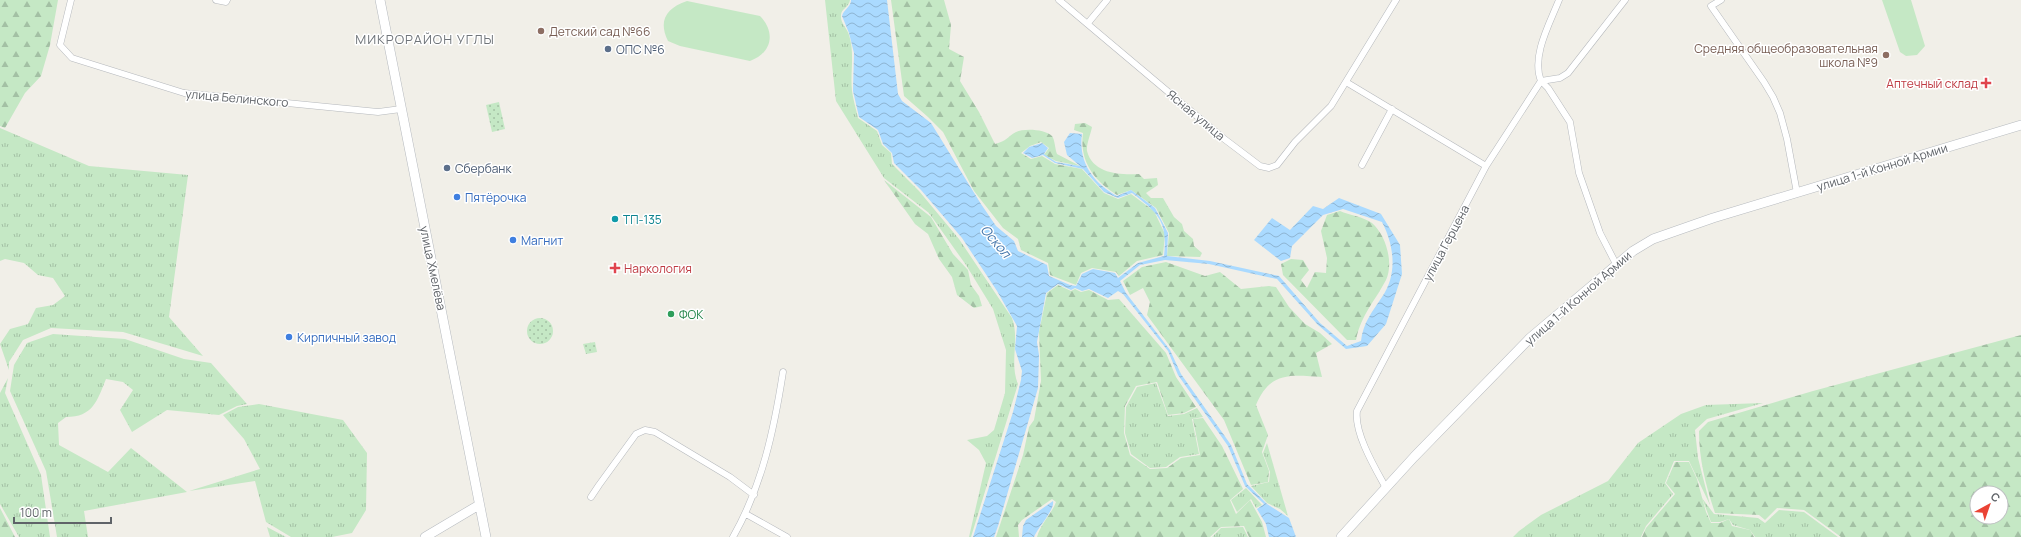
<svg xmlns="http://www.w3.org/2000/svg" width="2021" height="537" font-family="Manrope,sans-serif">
	<defs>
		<pattern id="grass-tufts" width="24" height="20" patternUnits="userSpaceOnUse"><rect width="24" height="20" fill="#c5e8c5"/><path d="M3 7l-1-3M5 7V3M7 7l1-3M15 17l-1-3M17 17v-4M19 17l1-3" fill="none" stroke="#a3c0a4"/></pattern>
		<pattern id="forest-firs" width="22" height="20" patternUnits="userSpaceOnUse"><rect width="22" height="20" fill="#c5e8c5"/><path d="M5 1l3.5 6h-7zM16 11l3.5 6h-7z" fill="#a3c0a4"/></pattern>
		<pattern id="park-dots" width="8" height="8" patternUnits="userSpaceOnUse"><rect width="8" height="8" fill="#c5e8c5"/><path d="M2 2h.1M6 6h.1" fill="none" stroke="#a3c0a4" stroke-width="1.8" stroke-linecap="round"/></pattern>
		<pattern id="water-waves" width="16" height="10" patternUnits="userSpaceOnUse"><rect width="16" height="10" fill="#aadaff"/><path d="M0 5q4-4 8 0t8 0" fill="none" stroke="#8eb4d2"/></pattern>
	</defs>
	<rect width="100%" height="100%" fill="#f1efe8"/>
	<!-- grass -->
	<path fill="url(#grass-tufts)" d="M825,0H850C849,7 841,9 841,15C840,23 847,28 849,35C855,54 850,71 852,91C853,99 856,109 858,118L877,131L882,145L891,153L892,164L919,191L959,239L1012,318C1020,339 1009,363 1018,384L971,537H969L986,463L979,450L967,440L987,436L994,430L1005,393L1006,350L993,309L966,265L929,213L884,178L836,101Z
		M0,128L89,166L188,175L169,317L203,356L123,332L51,328L23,340L9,362V370L0,344L10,329L28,324L36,308L53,305L65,296L53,278L38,275L24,263L5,259L0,261Z
		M53,334L125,339L184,359L211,363L247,404L237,406L219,415L167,410L132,432L120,410L133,390L123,382L106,379C97,401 93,417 66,417L58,423L59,445L108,472L131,448L187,492L84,511L88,537H57L46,471L10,391L14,365L27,343Z
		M8,378L5,393L41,475L50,537H19L0,504V393Z
		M1156,383L1168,416L1184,414L1197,408L1203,417L1192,419L1199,454L1180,457L1166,467L1150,468L1131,454L1125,433L1126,407L1137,387Z
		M1763,403L1707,419L1695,430L1698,458L1710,505L1689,461H1674L1665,483L1673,494L1646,526L1641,537H1513L1519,531L1541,515L1608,481L1638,443L1681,414L1706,405Z
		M259,404L343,420L367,453L366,510L352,533L332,537H291L266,522L255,481L189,491L260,469L244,439L223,415L238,407Z
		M1267,443L1288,516L1280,509L1267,503L1251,486L1269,482L1270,472L1263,453Z
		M1246,488L1262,505L1256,508L1251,499L1237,512L1231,500Z
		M1702,498L1714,514L1758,518L1765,523L1779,510L1804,512L1838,537H1755L1750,530L1733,525L1729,519L1720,522H1711Z
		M267,527L286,537H270Z
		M1243,527L1248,537H1212L1221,528Z"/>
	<!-- forest -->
	<path fill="url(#forest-firs)" fill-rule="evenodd" d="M0,0H58L50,45L41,76L25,93L5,128L0,126Z
		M891,0H944L951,25L949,49L964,57L960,81L979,112L995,144C1007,141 1007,137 1016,132C1024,128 1045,129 1052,136C1055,140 1055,149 1057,154L1080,166L1056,161L1044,155L1049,148L1041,142L1030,146L1021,153L1031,159L1042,156L1055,164L1082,169L1104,193L1118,199L1131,194L1154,211L1165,234L1163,255L1137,261L1119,276L1116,272L1092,268L1081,273L1076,285L1050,275L1048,263L1021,250L1018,239L1003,228L974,191L943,132L928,117L904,96Z
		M1085,123L1092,127C1091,133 1086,145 1087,151C1093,174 1120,175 1139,174L1144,179L1157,178L1158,185L1146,193L1151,198H1163L1174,217L1182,224L1184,231L1193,239L1194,246L1202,253L1200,257L1167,256L1169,233L1156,208L1131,190L1117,195C1094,181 1079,161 1083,133L1074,130L1075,124Z
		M884,180L931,217L953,254L968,270L971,285L979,296L982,306L974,308L957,295L952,277L939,259L928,234L915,224Z
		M1340,211C1349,215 1364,217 1372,223C1386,235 1394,263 1386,280C1375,301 1361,315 1356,340H1347L1283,275L1281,264L1291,259L1303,260L1309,270L1301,280L1307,288L1315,272L1326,273L1327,258L1321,231L1327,215Z
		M1166,262L1205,276L1220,272L1241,289L1269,286L1276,287L1289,307L1305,324L1320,333L1332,344L1316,353L1322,377C1291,375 1270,371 1256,405L1268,435L1262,452L1269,471L1268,482L1251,485L1224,420L1147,315L1150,302L1143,288L1130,295L1123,281L1142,267Z
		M1058,285L1071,291L1075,289L1081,292L1089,290L1108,300L1119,299L1166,353L1176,377L1196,407L1184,413L1168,415L1157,382L1136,386L1125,406L1124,433L1130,455L1150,469L1167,468L1181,458L1200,455L1193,419L1203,418L1222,446L1243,489L1230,500L1236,514L1250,500L1262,522L1266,537H1249L1244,526L1221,527L1210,537H1037C1041,523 1051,515 1056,502L1052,499L1022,520L1018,525L1019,537H996L1023,455L1029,427L1034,420L1041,381L1039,332L1047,293Z
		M2021,335V537H1841L1804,510L1777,508L1765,520L1759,515L1715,513C1706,486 1699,460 1699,431L1708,422L1813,391ZM1977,493H2001V517H1977Z
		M1675,462H1689L1697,479L1706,512L1711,523H1720L1729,519L1732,526L1750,530L1754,537H1642L1646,528L1675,494L1666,483Z
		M0,508L15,537H0Z"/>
	<!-- park -->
	<path fill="url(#park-dots)" d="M499,102L505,129L492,132L486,105Z
		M527 331a13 13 0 1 1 26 0a13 13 0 1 1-26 0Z
		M595,342L597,352L586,354L583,344Z"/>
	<!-- garden -->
	<path fill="#c5e8c5" d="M1882,0H1911L1925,46L1917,55L1906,56L1900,52Z
		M687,1L760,16C776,32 772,53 750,61L680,46L668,41C658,21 666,8 687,1Z"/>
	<!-- water -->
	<path fill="url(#water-waves)" d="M851,0H887L898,94L902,101L931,123L981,204L996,226L1014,241L1018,251L1047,265L1049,276L1070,285L1076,286L1082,274L1093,269L1115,273L1118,278L1138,263L1164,256C1168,221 1158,213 1132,193L1118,198L1104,192L1083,169L1055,163L1043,155L1032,158L1023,153L1029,147L1042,143L1048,148L1044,154L1056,162L1080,166L1067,155L1064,142L1070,133L1082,134C1078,162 1093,183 1117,196L1131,190L1155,208L1168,233L1167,256L1210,261L1279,276L1320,323L1347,346L1361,341C1363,323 1372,312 1382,297C1398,274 1394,245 1382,222L1343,209L1323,215L1292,246L1290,258L1281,261L1254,240L1272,218L1290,230L1313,206L1323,209L1339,198L1381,214L1400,245L1402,274L1386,324L1367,346L1346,349L1318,325L1277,279L1209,264L1165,260L1140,265L1120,281L1126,293L1170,350L1181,374L1231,445L1247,484L1267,504L1289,518L1296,537H1269L1266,524L1257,509L1264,504L1245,486L1228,446L1178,375L1168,351L1123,294L1118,291L1108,298L1089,289L1082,291L1075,288L1071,290L1058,284L1046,293L1037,342L1039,355L1038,388L998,526L994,537H973L1013,412L1021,380L1022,371L1015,349L1017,326L997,291L962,238L921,190L894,163L892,153L883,144L878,130L859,117L853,91L854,53L849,33L842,16C844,9 851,7 851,0Z
		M1053,501C1055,510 1038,527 1034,537H1022L1023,526L1026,520Z"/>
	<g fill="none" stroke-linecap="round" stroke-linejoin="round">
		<!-- minor casing -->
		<g stroke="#b5b8bc" stroke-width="7">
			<path id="minor" d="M71,0L60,45L72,58L184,93L378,112L401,109
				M216,0L226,2L227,0
				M1059,0L1223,138L1260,166L1269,168L1277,165L1295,142L1331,106L1396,0
				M1721,0L1711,6L1764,82L1773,97L1780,113L1787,139L1797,193
				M1088,23L1107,0
				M1541,81L1548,88L1570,122L1579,173L1600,233L1616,264
				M1541,81L1560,78L1568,73L1625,0
				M1346,82L1486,166
				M1362,165L1392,109
				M1386,488C1375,468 1354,433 1357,411L1486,166L1541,81C1531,56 1550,23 1559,0
				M591,497L599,485L636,434L645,430L655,432L730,477L754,495
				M746,514L787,537
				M733,537C762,486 774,430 783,372"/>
		</g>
		<!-- secondary casing -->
		<g stroke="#b6babf" stroke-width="10">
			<path id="secondary" d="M380,0L486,537
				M425,537L479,505
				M1341,537L1414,457L1530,338L1633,251L1653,239L1713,218L2021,125"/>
		</g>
		<!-- minor -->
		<use href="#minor" stroke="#fff" stroke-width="6"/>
		<!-- secondary -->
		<use href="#secondary" stroke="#fff" stroke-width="9"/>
	</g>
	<!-- markers -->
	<g fill="#8d6e63" stroke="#fff" stroke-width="1.5">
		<circle cx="541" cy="31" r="4"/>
		<circle cx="1886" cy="55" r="4"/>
	</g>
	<g fill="#5c6f8a" stroke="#fff" stroke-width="1.5">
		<circle cx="608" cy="49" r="4"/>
		<circle cx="447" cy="168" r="4"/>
	</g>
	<g fill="#e0444e" stroke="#fff" stroke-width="1.5">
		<path d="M1984 77h4v4h4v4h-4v4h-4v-4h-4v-4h4z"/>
		<path d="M613 262h4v4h4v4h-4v4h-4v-4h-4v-4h4z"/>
	</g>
	<g fill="#3f7fe0" stroke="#fff" stroke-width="1.5">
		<circle cx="457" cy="197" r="4"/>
		<circle cx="513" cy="240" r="4"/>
		<circle cx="289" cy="337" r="4"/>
	</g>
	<circle fill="#0f9aa8" stroke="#fff" stroke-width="1.5" cx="615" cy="219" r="4"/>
	<circle fill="#2e9e5b" stroke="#fff" stroke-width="1.5" cx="671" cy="314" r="4"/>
	<g text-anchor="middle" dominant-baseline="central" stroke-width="3" stroke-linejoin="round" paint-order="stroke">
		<!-- education labels -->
		<g font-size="12" fill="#785e54" stroke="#fff" text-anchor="start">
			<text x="549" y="31">Детский сад №66</text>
			<text x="1878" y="48" text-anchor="end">Средняя общеобразовательная<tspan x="1878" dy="14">школа №9</tspan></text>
		</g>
		<!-- service labels -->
		<g font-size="12" fill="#4e5e75" stroke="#fff" text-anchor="start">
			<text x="616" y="49">ОПС №6</text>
			<text x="455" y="168">Сбербанк</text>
		</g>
		<!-- health labels -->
		<g font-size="12" fill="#be3a42" stroke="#fff" text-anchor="end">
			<text x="1978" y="83">Аптечный склад</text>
			<text x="624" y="268" text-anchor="start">Наркология</text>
		</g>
		<!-- street labels -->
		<g font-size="12" fill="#5f6368" stroke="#fff">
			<text transform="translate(237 98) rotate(5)">улица Белинского</text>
			<text transform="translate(1196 115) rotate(40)">Ясная улица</text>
			<text transform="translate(1882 167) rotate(-17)">улица 1-й Конной Армии</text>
			<text transform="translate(1446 243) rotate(-62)">улица Герцена</text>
			<text transform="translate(433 268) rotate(78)">улица Хмелёва</text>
			<text transform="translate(1578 298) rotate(-41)">улица 1-й Конной Армии</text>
		</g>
		<!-- shop labels -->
		<g font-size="12" fill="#366cbe" stroke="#fff" text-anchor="start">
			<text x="465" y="197">Пятёрочка</text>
			<text x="521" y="240">Магнит</text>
			<text x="297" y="337">Кирпичный завод</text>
		</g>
		<!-- culture labels -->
		<g font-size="12" fill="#0d838f" stroke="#fff" text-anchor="start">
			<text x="623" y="219">ТП-135</text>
		</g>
		<!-- leisure labels -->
		<g font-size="12" fill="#27864d" stroke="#fff" text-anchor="start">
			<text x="679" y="314">ФОК</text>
		</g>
		<!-- neighbourhood labels -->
		<g font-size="13" letter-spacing="1" fill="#70757a" stroke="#fff">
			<text x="425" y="39">МИКРОРАЙОН УГЛЫ</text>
		</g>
		<!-- water labels -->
		<g font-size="13" font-style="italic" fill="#4174aa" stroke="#fff">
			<text transform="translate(996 241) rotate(49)">Оскол</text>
		</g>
	</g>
	<!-- north arrow -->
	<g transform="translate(1989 505) rotate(40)"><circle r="19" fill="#ffffff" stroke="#bfc1c3"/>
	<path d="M0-3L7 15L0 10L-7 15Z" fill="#ea4335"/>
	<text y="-6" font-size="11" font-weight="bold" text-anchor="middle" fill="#5f6368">С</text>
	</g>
	<!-- scale -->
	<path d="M14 517v6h97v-6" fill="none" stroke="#5f6368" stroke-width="2"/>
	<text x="20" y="517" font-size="12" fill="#5f6368" stroke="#ffffff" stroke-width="3" paint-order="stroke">100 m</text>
</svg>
